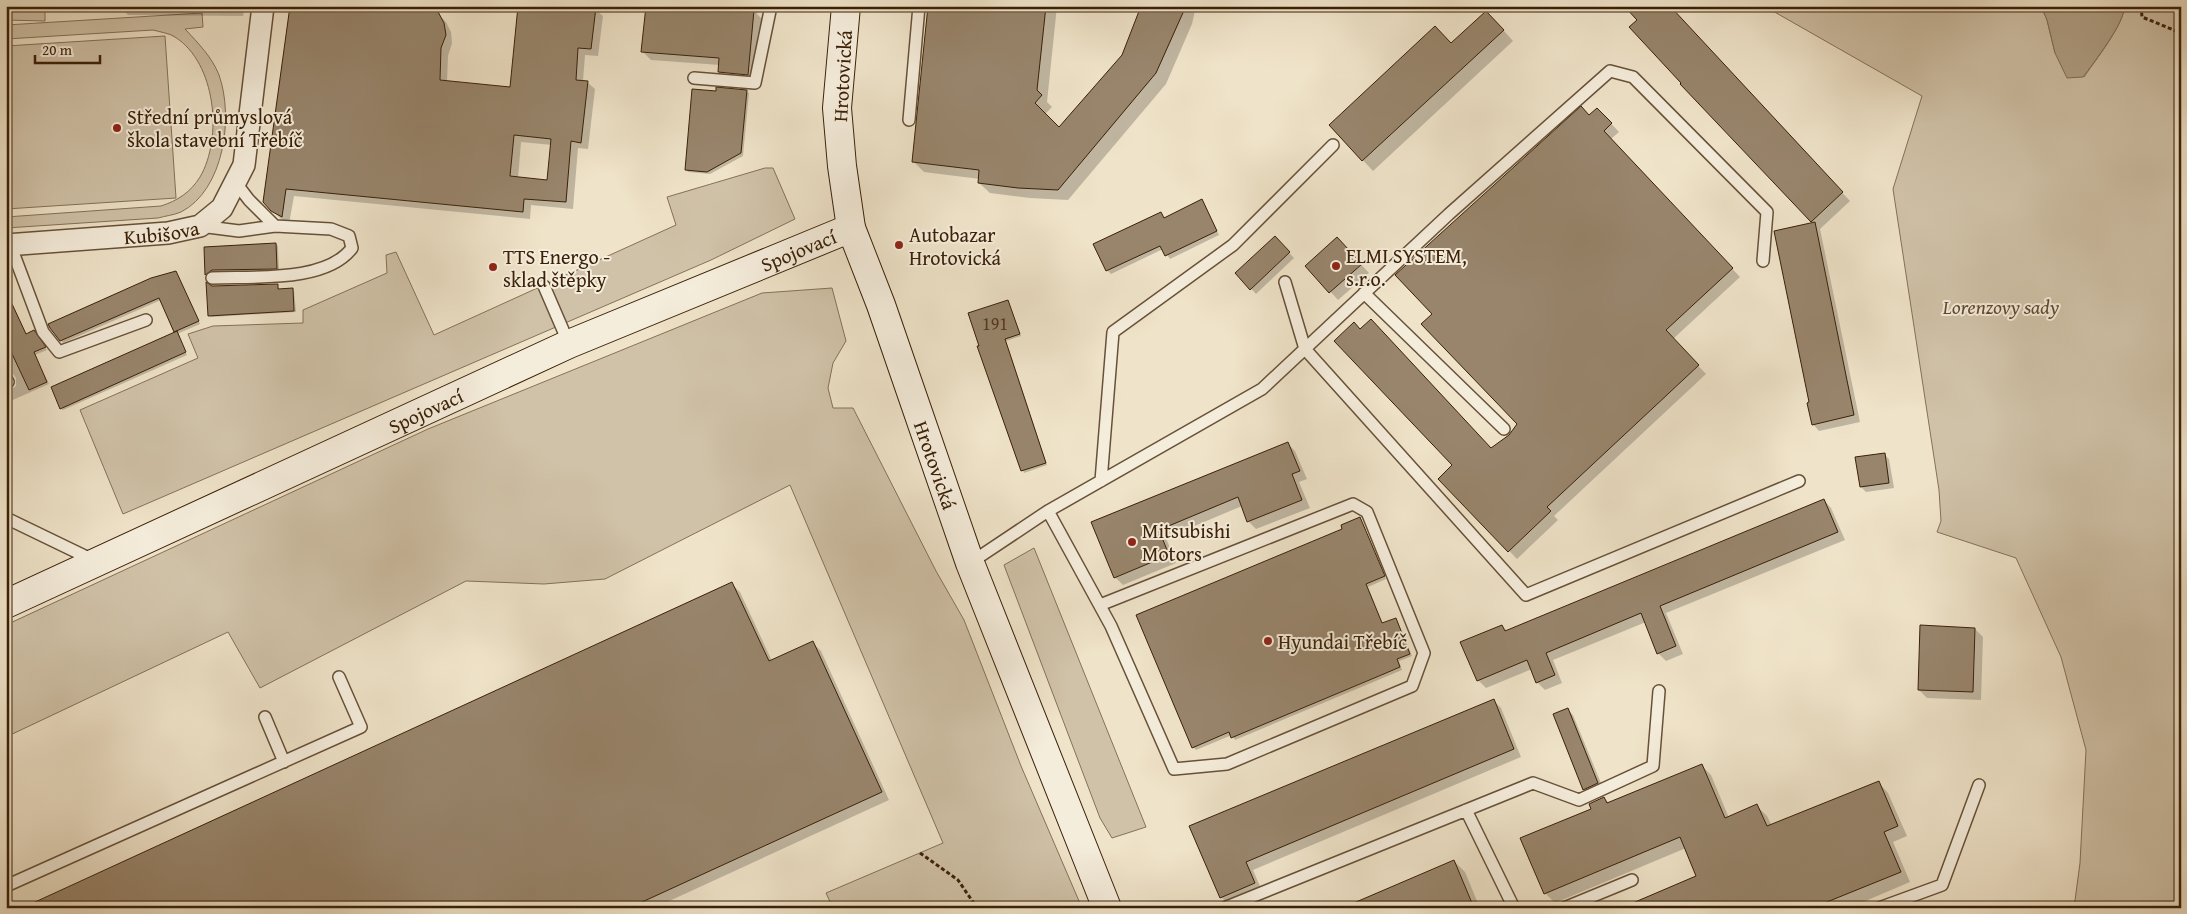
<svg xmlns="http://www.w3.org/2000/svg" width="2187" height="914" font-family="'Gentium Book Plus',serif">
	<rect width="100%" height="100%" fill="#efe3c9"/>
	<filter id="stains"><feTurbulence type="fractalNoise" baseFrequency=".004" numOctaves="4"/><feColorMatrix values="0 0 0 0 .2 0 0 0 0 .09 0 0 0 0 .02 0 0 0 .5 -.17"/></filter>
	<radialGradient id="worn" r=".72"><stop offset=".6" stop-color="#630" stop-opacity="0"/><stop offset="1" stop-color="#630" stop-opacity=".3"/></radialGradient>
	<!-- green -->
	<path fill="#d0c2a8" stroke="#857158" d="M6,6H45V21L6,20Z
		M1764,6H2041L2047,20L2055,53L2084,77C2094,62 2126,22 2124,6H2181V908H2074L2080,863L2086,750L2061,657L2016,558L1937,532L1941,521L1939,490L1893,189L1922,96Z
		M202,13L203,27L185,29C198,43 212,57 219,75C234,117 224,190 181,212C174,215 165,216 158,218L6,228V217L161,206C177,201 191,192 200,177C223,138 216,63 175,37C169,33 160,32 153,30L6,39V25Z
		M165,36L176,198L6,209V46Z
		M765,168H773L795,219L711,260L123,514L80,410L198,358L188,334L213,326L303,323V310L387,273L386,255L396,252L434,335L676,225L667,197Z
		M832,288L846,341L833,363L828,388L833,408H853L936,571L964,620L1021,766L1082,908H833L826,893L943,843L790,485L605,579L544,584L466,581L260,688L228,632L6,737V625L428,429L762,293Z
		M1034,548L1146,827L1112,838L1100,818L1004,565Z"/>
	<!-- water -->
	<path fill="#b1a187" stroke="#816d54" d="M2041,6H2124C2126,22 2093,63 2083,77L2067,78L2055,53L2047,20Z"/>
	<!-- shadow -->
	<path fill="#0003" fill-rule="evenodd" d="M119,6H245L243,16L128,15Z
		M520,6H573L595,9L603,16L598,56L585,55L583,81L587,82L595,89L588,149L578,148L573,209L531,205L530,219L294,196L289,224L280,218L265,203L438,14L446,22L451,32L452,43L448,56L447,82L511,88ZM521,142L552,145L549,181L518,178Z
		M670,6H758L757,14L762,19L756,82L727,80L719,72L720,65L651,60L643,52Z
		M929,6H1057L1047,102L1052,107L1045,114L1059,128L1123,55L1142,6H1196L1192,24L1166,84L1068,200L1030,198L990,193L979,183L980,179L924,172L914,162Z
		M1669,6L1850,201L1820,229L1860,422L1819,431L1813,424L1811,403L1814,224L1682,84Z
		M1497,23L1513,41L1373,171L1330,125L1452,44Z
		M746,91L749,93L743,156L710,174L688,172L686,169L717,92Z
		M1590,116L1605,117L1619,132L1611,139L1740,277L1673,339L1706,374L1554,516L1558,520L1517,559L1440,479L1492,450L1510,435L1519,424L1433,314Z
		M1202,201L1219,235L1170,259L1163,249L1111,274L1107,270L1095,244L1160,213L1165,218Z
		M1275,238L1294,258L1256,294L1237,273Z
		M276,244L278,246L279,270L214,272L208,276L207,274L205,248Z
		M1345,247L1369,273L1338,300L1307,266Z
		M176,272L200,324L177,334L187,355L63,410L61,408L176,332L161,300L63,343L61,340Z
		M277,285L280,290L292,289L294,291L296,312L211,317L209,315L212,287Z
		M6,291L27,335L36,334L47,350L35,355L49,384L6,403V390L9,391L16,386V378L13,374H6Z
		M1008,301L1021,336L1006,341L1047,465L1024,473L979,347Z
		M1287,443L1295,451L1307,479L1299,482L1310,508L1256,529L1248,521L1242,506L1166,538L1176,563L1123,585L1115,577L1093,523Z
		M1884,454L1889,459L1894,488L1866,492L1861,487Z
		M1824,500L1831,508L1845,540L1666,613L1683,654L1666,661L1658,653L1646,622L1553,660L1562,683L1545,690L1537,682L1532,669L1486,688L1478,680L1502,626L1507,631Z
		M1360,518L1386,579L1368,587L1383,624L1396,619L1398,622L1412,656L1399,661L1402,670L1235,740L1232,735L1196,750L1193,747L1344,529Z
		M732,584L740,592L772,661L813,643L821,651L889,800L654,908H25Z
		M1975,629L1983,637L1981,700L1927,698L1919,690Z
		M1493,700L1501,708L1521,757L1253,870L1262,891L1229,905L1221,897L1191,826Z
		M1568,710L1573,715L1603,788L1590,794L1584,789Z
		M1701,765L1711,775L1729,818L1757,806L1767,816L1772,826L1878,782L1888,793L1907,836L1893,842L1910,882L1849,908H1624L1698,877L1686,848L1555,903L1545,893L1593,810L1604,798L1609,803Z
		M1454,861L1465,872L1480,908H1345Z"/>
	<!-- building -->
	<path fill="#98856c" stroke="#3a2007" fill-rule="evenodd" d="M290,6H435L444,23L446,35L441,48L440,80L510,87L518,6L596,7L591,49L578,48L576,80L588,81L581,143L571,141L566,202L524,199L523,212L286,189L282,217L271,211L263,202ZM514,135L551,139L547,180L510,176Z
		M646,6H750V9L754,10L748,75L718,72L719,58L641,52Z
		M928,6H1046L1037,90L1042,95L1035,103L1059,127L1122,55L1141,6H1186L1156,73L1058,190L1018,188L978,183L979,170L912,162Z
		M1624,6H1670L1843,192L1811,222L1680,84L1681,83L1629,27L1637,20Z
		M1486,11L1504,30L1362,161L1329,125L1435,26L1451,43Z
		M716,87L747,90L741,153L707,172L685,170L692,89L716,91Z
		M1581,106L1589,115L1597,108L1612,123L1604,131L1733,268L1666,330L1699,365L1547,507L1551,511L1508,552L1438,479L1452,465L1334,341L1354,322L1360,329L1371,319L1491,448L1509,435L1517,424L1421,324L1432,314L1395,275Z
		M1202,199L1217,231L1165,256L1160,246L1106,271L1093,244L1161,212L1164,218Z
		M1815,222L1854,415L1812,425L1807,403L1809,402L1774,231Z
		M1275,236L1290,252L1250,290L1235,273Z
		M1337,237L1362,264L1329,293L1305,266Z
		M276,243L277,269L212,270L205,275L204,247Z
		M176,271L199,321L174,332L159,298L60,341L50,328L48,324L151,278Z
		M206,282L212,286L278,284V289L293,288L294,311L208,316Z
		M6,291L26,334L34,330L46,347L34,352L47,382L29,390L6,341Z
		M1008,300L1020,334L1005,339L1046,463L1021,471L977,346H979L968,313Z
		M177,331L186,352L60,409L51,387Z
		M1288,442L1300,471L1292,474L1302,500L1247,522L1238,497L1159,530L1169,555L1114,578L1091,522Z
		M1885,453L1889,483L1860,487L1855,457Z
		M1824,499L1838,532L1660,606L1676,646L1657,654L1641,613L1546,653L1555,675L1536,683L1527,660L1477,681L1460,642L1502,625L1505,631Z
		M1360,517L1385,576L1366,584L1382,623L1396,618L1410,654L1397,659L1400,667L1379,676L1231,738L1229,732L1192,748L1136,615L1342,529L1341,525Z
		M732,582L769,661L813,641L882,792L629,908H22Z
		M1920,625L1975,628L1973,692L1918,690Z
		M1494,699L1514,749L1246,862L1255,883L1220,898L1189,826Z
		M1568,708L1598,783L1583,790L1553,714Z
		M1702,764L1725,818L1757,804L1767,826L1879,781L1898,826L1884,832L1901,872L1812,908H1621L1696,876L1680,837L1544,894L1520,838L1591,809L1589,804L1604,797L1607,803Z
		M1454,860L1474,908H1342Z"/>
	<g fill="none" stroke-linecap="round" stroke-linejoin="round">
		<!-- lane casing -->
		<g stroke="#675138" stroke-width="14">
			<path id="lane" d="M694,78L755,83L771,6
				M909,120L919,6
				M236,183L249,200L275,226
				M200,226L239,231L275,226L331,229L349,236L352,248C326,283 252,276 212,278
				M10,244L43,332L59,352L146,320
				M1285,282L1305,349L1526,595L1799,481
				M544,286L569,344
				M1364,293L1504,429
				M6,379L8,382
				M1101,481L1113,332L1233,245L1333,145
				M1048,511L1111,626L1174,769L1227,764L1412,686L1424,653L1367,512L1353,504L1100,605
				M6,518L95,561
				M970,563L1048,511L1262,389L1449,214L1610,71L1633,77L1767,212L1763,261
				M265,717L284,762
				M1466,810L1514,908
				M6,886L361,727L339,677
				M1224,908L1533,783L1579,800L1653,766L1659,691
				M1564,908L1632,880
				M1879,908L1942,885L1979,785"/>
		</g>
		<!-- street casing -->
		<g stroke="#675138" stroke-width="24">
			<g id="street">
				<path id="s1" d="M6,245L168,233L200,226L222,208L244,165L263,6"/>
			</g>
		</g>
		<!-- secondary casing -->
		<g stroke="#3a2007" stroke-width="30">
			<g id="secondary">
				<path id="s2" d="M846,6L837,108L842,166L851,228L881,305L970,563L1107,908"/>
				<path id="s3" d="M6,604L569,344L851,228"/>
			</g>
		</g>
		<!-- path -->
		<path stroke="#3a2007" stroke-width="3" stroke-dasharray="4 2.5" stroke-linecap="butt" d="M2141,6L2142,17L2181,33
			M920,853L958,880L977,908"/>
		<!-- lane -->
		<use href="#lane" stroke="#f5eddc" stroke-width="11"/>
		<!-- street -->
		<use href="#street" stroke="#f5eddc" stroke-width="21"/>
		<!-- secondary -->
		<use href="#secondary" stroke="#f5eddc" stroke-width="28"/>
	</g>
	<!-- markers -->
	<g fill="#8f2418" stroke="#f5eddc" stroke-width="2">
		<circle cx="117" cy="128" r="5"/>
		<circle cx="899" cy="245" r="5"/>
		<circle cx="1336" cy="266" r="5"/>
		<circle cx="493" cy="267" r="5"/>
		<circle cx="1132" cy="542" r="5"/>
		<circle cx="1268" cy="641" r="5"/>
	</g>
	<g text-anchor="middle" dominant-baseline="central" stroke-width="4" stroke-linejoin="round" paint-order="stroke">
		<!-- number labels -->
		<g font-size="18" fill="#523920">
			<text x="995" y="323">191</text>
		</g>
		<!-- street labels -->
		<g font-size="20" fill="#3a2007" stroke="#f5eddc">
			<text transform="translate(842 76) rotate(-87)">Hrotovická</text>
			<text stroke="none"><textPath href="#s1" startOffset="156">Kubišova</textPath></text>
			<text stroke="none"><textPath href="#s3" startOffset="868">Spojovací</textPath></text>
			<text stroke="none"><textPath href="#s3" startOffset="462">Spojovací</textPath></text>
			<text stroke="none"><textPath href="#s2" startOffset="475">Hrotovická</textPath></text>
		</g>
		<!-- poi labels -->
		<g font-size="20" fill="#3a2007" stroke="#f5eddc" text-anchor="start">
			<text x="127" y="116">Střední průmyslová<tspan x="127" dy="23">škola stavební Třebíč</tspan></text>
			<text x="909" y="234">Autobazar<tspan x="909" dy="23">Hrotovická</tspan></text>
			<text x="1346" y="255">ELMI SYSTEM,<tspan x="1346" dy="23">s.r.o.</tspan></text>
			<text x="503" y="256">TTS Energo -<tspan x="503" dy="23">sklad štěpky</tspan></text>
			<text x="1142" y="530">Mitsubishi<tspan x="1142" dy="23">Motors</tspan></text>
			<text x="1278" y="641">Hyundai Třebíč</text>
		</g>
		<!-- park labels -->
		<g font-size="20" font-style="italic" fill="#60482f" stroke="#f5eddc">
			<text x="2001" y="306">Lorenzovy sady</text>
		</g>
	</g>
	<!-- margin -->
	<rect width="2187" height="914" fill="none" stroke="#efe3c9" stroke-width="25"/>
	<rect x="8" y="8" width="2172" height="899" fill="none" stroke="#3a2007" stroke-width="2.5"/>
	<rect x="12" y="12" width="2162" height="889" fill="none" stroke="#3a2007"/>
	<!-- scale -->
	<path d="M35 55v8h65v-8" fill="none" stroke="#3a2007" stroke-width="2.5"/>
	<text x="42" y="55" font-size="15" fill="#3a2007" stroke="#f5eddc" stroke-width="4" paint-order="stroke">20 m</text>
	<rect width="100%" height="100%" filter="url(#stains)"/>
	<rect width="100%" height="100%" fill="url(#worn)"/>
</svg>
